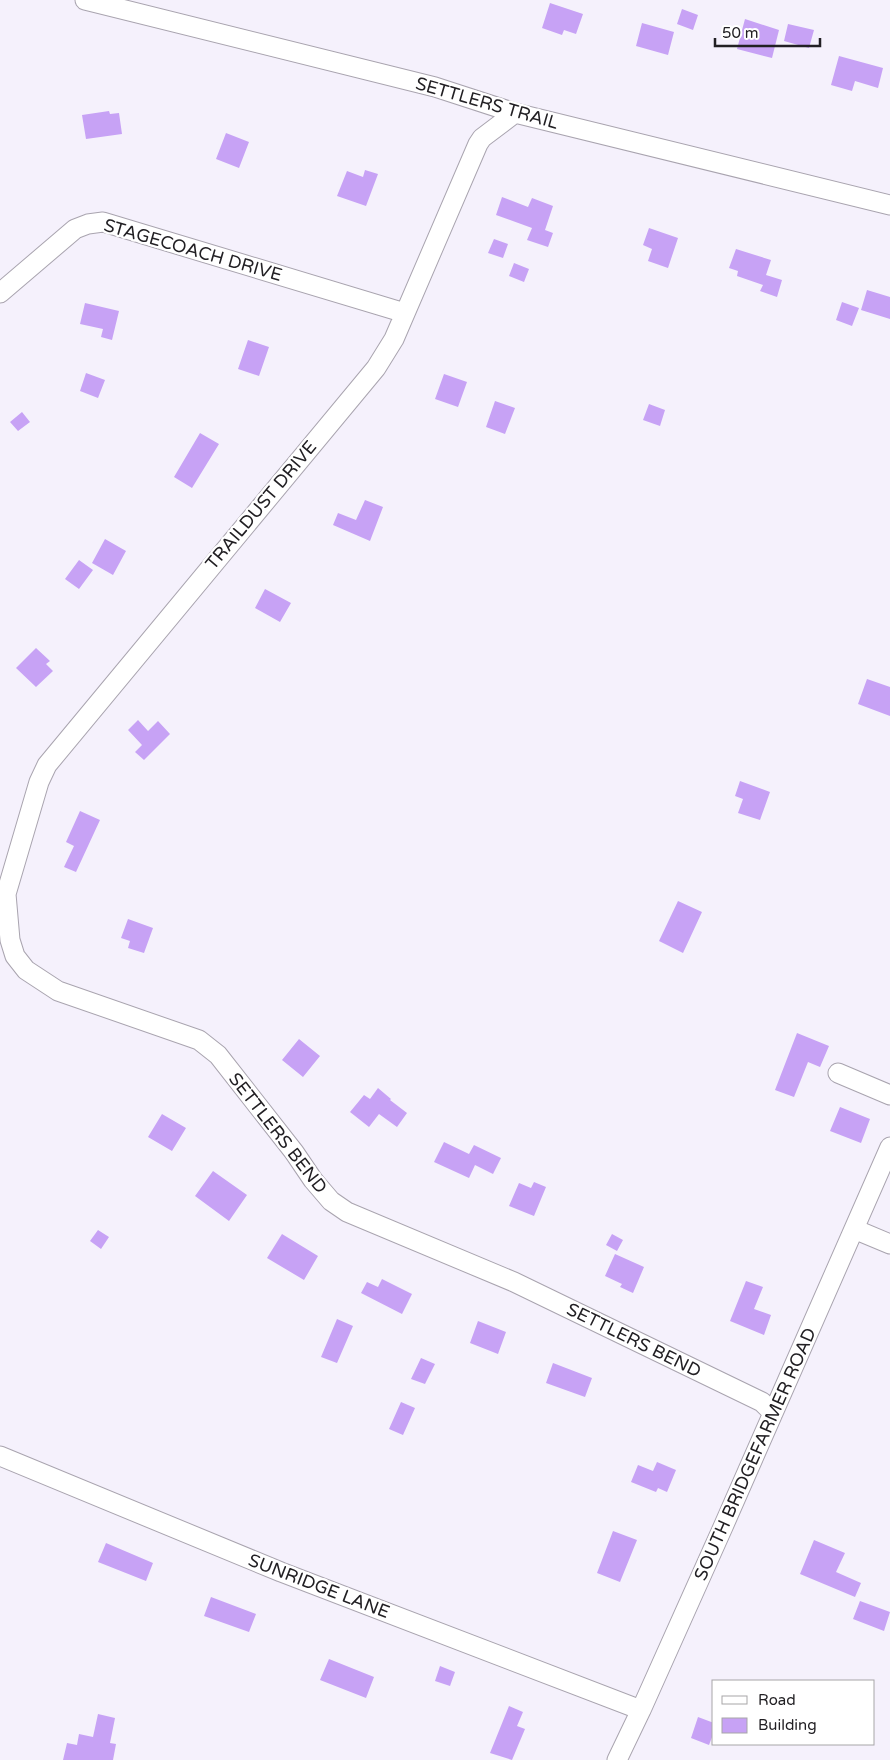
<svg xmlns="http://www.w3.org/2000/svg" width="890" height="1760" font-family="'Varela Round',sans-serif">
	<rect width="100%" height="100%" fill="#f5f1fc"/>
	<!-- building -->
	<path fill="#c7a2f5" d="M550,3L583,14L576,34L564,30L562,35L542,28Z
		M682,9L698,15L693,30L677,24Z
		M745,19L779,30L772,58L737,49Z
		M642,23L674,32L668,55L636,46Z
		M788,24L814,30L809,48L784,41Z
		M839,56L883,68L878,88L855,81L852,91L831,85Z
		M109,111L110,114L119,113L122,134L86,139L82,115Z
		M226,133L249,142L239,168L216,159Z
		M365,170L378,174L366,206L337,196L347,171L363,177Z
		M502,197L528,207L532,198L553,206L545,230L553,233L548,247L527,240L532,228L496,215Z
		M649,228L678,238L668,268L648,261L652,249L643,245Z
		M494,239L508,244L503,258L488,253Z
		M736,249L771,260L766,275L782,280L777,297L760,291L763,285L737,276L738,271L729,268Z
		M514,263L529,269L524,282L509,276Z
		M867,290L890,297V319L861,310Z
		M842,302L859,308L852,326L836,320Z
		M85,303L119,311L112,340L101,337L103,329L80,324Z
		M248,340L269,347L259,376L238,369Z
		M86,373L105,380L98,398L80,391Z
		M444,374L467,382L458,407L435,399Z
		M495,401L515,408L505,434L486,427Z
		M649,404L665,410L660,426L643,420Z
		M22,412L30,422L18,431L10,422Z
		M200,433L219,444L192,488L174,477Z
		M365,500L383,507L370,541L333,525L338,513L356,520Z
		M105,539L126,551L113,575L92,563Z
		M79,560L93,570L79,589L65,579Z
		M265,589L291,603L280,622L255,608Z
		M36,648L50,661L46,664L53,671L36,687L16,668Z
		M867,679L890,687V716L858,704Z
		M138,720L148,731L158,721L170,734L144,760L135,752L142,745L128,730Z
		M740,781L770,792L760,820L738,813L743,799L735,796Z
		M80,811L100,820L76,872L64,867L74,846L66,842Z
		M678,901L702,912L683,953L659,941Z
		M128,919L153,928L144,953L128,948L130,941L121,938Z
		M797,1033L829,1046L820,1067L808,1062L794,1097L775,1090Z
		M299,1039L320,1056L303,1077L282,1060Z
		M378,1088L391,1099L390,1100L407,1113L397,1127L379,1114L369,1127L350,1112L364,1095L370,1099Z
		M840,1107L870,1119L861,1143L830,1131Z
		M162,1114L186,1128L172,1151L148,1137Z
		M444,1142L469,1154L474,1145L501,1158L493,1174L475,1165L469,1178L434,1162Z
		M213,1171L247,1195L229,1221L195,1196Z
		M534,1182L546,1187L534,1216L509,1206L519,1183L531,1188Z
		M98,1230L109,1237L101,1249L90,1241Z
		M282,1234L318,1256L304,1280L267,1258Z
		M612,1234L623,1240L617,1251L606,1245Z
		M615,1254L644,1267L633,1293L620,1287L622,1284L605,1276Z
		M382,1279L412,1294L402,1314L361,1293L367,1282L378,1287Z
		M746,1281L763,1287L754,1309L771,1315L764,1335L730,1321Z
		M337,1319L353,1326L337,1363L321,1357Z
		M478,1321L506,1332L498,1354L470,1343Z
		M421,1358L435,1364L425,1384L411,1379Z
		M553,1363L592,1378L585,1397L546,1383Z
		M401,1402L415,1408L403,1435L389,1429Z
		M657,1462L676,1470L667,1492L658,1488L656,1492L631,1482L638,1465L653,1471Z
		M613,1531L637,1540L620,1582L597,1573Z
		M814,1540L845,1553L836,1572L861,1583L855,1597L800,1574Z
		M106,1543L153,1563L146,1581L98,1562Z
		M211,1597L256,1614L249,1632L204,1616Z
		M860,1601L890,1612L884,1631L853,1619Z
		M329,1659L374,1677L366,1698L320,1680Z
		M440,1666L455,1672L450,1686L435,1681Z
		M509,1706L523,1712L517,1726L525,1729L512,1760L490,1753Z
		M98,1714L115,1718L110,1743L116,1744L113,1760H63L67,1743L77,1745L79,1734L93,1737Z
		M698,1717L714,1723V1732L709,1745L691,1738Z"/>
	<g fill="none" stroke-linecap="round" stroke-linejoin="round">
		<!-- minor casing -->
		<g stroke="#a9a4af" stroke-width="21">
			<path id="minor" d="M85,0L435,87L515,113L890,205
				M0,293L75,229L88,224L103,222L405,313
				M0,892L6,894L10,940L15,956L26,970L58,991L199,1040L218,1055L294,1152L313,1180L331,1201L347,1212L514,1282L762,1402L773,1413
				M6,894L39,782L47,765L376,368L394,339L478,144L482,138L515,113
				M838,1073L890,1095
				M854,1229L890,1244
				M0,1456L281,1572L641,1710
				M617,1760L641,1710L723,1527L890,1147"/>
		</g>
		<!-- minor -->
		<use href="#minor" stroke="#fff" stroke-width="19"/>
	</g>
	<g text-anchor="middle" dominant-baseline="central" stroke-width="4.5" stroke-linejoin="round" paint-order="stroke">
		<!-- street labels -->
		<g font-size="18" fill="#222024" stroke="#fff">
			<text transform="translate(487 103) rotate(16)">SETTLERS TRAIL</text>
			<text transform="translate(193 250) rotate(16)">STAGECOACH DRIVE</text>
			<text transform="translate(261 505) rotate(-50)">TRAILDUST DRIVE</text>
			<text transform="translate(278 1133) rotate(52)">SETTLERS BEND</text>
			<text transform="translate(634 1340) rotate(26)">SETTLERS BEND</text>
			<text transform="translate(755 1454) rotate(-66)">SOUTH BRIDGEFARMER ROAD</text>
			<text transform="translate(319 1586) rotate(21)">SUNRIDGE LANE</text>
		</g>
	</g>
	<!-- legend -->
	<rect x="712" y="1680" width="162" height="65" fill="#ffffff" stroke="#a7a6a7"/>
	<rect x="722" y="1696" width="25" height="8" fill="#ffffff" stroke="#a7a6a7"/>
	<text x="758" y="1705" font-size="15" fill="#222024">Road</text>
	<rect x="722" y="1718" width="25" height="15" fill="#c7a2f5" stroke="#a7a6a7"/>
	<text x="758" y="1730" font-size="15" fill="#222024">Building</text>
	<!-- scale -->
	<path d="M715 38v8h105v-8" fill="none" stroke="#222024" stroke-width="2.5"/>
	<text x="722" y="38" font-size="15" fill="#222024" stroke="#ffffff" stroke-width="4" paint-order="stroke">50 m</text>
</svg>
